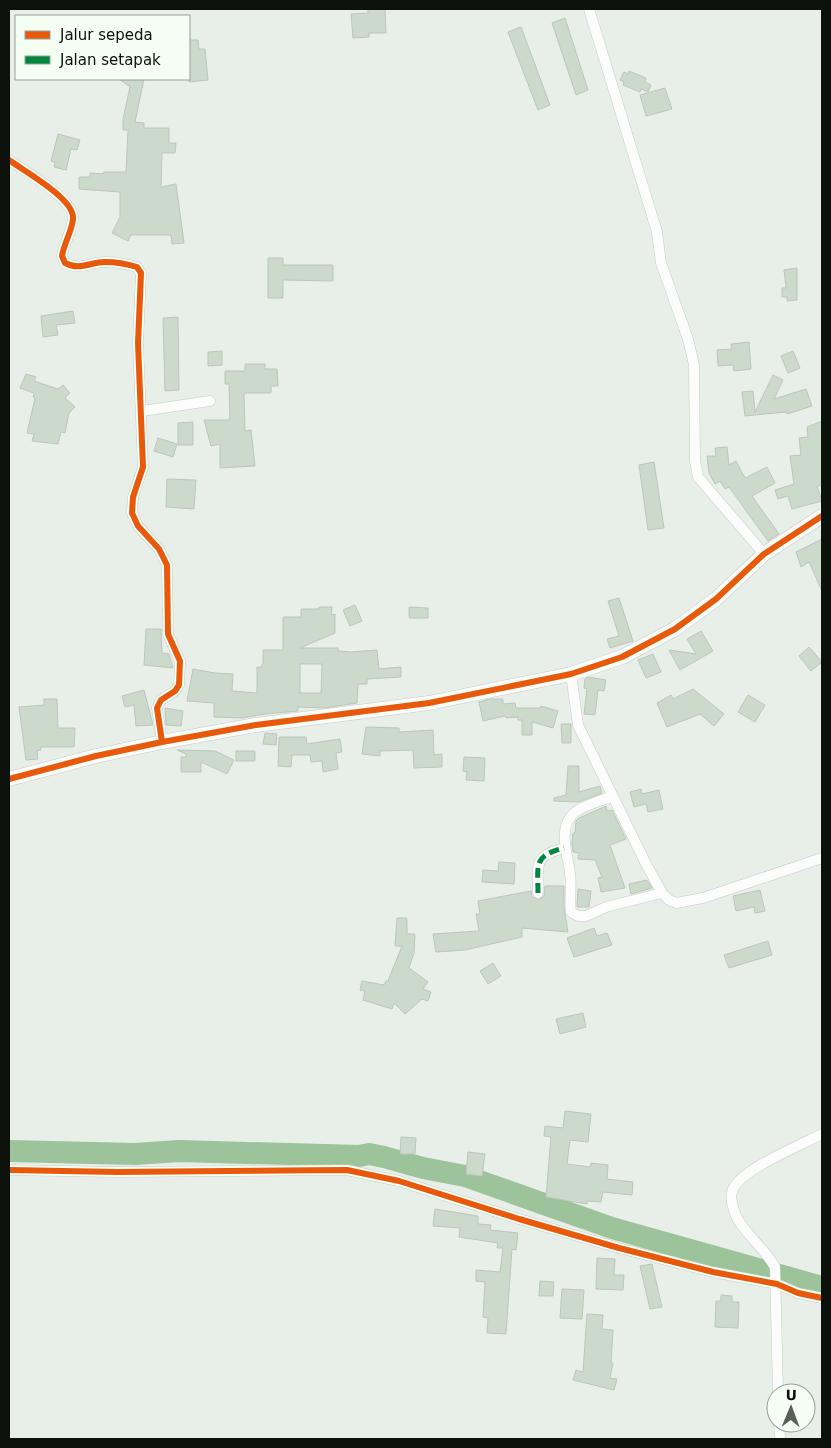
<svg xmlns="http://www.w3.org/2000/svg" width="831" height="1448" font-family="'DejaVu Sans',sans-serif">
	<rect width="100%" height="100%" fill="#e8eee8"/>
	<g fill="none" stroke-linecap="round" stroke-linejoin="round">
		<!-- river -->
		<path stroke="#9cc39a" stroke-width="22" d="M9,1151L135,1154L179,1151L359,1156L369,1154L384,1157L423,1168L465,1176L612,1228L822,1287"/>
	</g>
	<!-- building -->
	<path fill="#ccdacb" stroke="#bfc4be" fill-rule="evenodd" d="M368,9H385L386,33H369V37L353,38L351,14L368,13Z
		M565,18L588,90L576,95L552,23Z
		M521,27L550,105L538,110L508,32Z
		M189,40H198L199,49H205L208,80L189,82Z
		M629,71L646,78L645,82L651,85L648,92L641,89L640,92L623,85L624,82L620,80L624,72L628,74Z
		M119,79H144L135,122L144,123V128H169V143H176L175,153H162L161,187L176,184L184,243L172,244L171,235H131L128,241L112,233L120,217V192L79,189V177H90V173L103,174L104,172H126L128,130H123V119L130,87Z
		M665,88L672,109L646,116L640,95Z
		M58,134L80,140L77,150L71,149L66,170L54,167L55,162L51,161Z
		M268,258H283V265H333V281L283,280V298H268Z
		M797,268V300L787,301V297H782V288H786L784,270Z
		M73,311L75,323L56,325L58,335L43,337L41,316Z
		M178,317L179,390L165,391L163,318Z
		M749,342L751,369L734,371L733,365L718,366L717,350L732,349L731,344Z
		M222,351V365L208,366V352Z
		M793,351L800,368L788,373L781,356Z
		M245,364H265V369H277L278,386H271V393H244L245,431L251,430L255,466L220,468V444L211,446L204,420H230L229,384H225V371H245Z
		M26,374L36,377L34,381L58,389L63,385L70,393L65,398L75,407L69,413L65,433L61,432L58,444L32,441L34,434L27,433L35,398L33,397L34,393L20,388Z
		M773,375L783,380L774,399L806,389L812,406L787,414L786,412L745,416L742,392L753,391L755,412Z
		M822,421V485L817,486L822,501L792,509L788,496L778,499L775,490L794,484L790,456L801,455L799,438L808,437L807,427Z
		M193,422V445H178V423Z
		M158,438L177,444L173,457L154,451Z
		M727,447L729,465L736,461L745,478L767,467L775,483L752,496L779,534L768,541L729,487L725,489L720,481L715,484L709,473L707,456H716L715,448Z
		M654,462L664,528L648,530L639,465Z
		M167,479L196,480L194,509L166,507Z
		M822,539V591L809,562L801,567L796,552Z
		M619,598L633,641L610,648L607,639L619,636L608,601Z
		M355,605L362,621L350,626L343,610Z
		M319,607H332L331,615L335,614V633L300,648H338V651L350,652L377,650L379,669L401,667V677L367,679V684H358L357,703L324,708L298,707V711L265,714L243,718L214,717V703L187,701L193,669L215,673L233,674L232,691L257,693V667H261L263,663V650H283V617H301V609H319ZM300,664H322L321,693H300Z
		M409,607L428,608V618H409Z
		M146,629H161L162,653L169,654L173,668L144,665Z
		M701,631L713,651L680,670L669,650L696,654L687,639Z
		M809,647L822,662L811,671L799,656Z
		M653,654L661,672L646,678L638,660Z
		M588,677L606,680L604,691L598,690L595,715L584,714L587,689L584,688L585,679Z
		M693,689L724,714L714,726L700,714L667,727L657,703L671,695L673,699Z
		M144,690L153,725L136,726L134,705L125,707L122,696Z
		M748,695L765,705L755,722L738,712Z
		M44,699H57L58,728H75L74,747H41V750L37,751L38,759L26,760L19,707L44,705Z
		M490,699H503V704L515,703L516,708H540L541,706L558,711L553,728L532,722V735H522V720H518V717L506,718L505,716L483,721L479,702Z
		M165,708L183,711L181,726L166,725Z
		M561,724H571V743H562Z
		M366,727L399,728V732L433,730L434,755L442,754V767L414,768L413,750L380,751V756L362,754Z
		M265,733L277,734L276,745L263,744Z
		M279,737H306L307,744L340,739L342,752L336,753L338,769L323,772L322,761L311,762L310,755H292L291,767L278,766Z
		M177,750L215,751L234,760L227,774L201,762V772H181V757H186V754Z
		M236,751H255V761H236Z
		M464,757L485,758L484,781L466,780L467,772L463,771Z
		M568,766H579V792L600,786L602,793L578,802L554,801V798L566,795Z
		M641,789L642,794L659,790L663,809L648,812L646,804L634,807L630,792Z
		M606,806L607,811L612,810L626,839L610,845L625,888L601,892L598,878L602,877L595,860L578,859L579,853L573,852L572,843L573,833H575L576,821L579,818Z
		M499,862L515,863L514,884L482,882L483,870L498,871Z
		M647,880L652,888L631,894L629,884Z
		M545,886H564V908L568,932L522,928V937L465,950L436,952L433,934L479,931L476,914H480L478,901L531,891L532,897L539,900L544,896Z
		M578,889L591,891L589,907H577Z
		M760,890L765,911L755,913L754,907L736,911L733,896Z
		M397,918H407V934H415L414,953L409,968L428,982L423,989L431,992L428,1001L422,999L405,1014L394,1003L392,1009L363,1000L365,991L360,990L362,981L384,985L386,981H388L402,946H395Z
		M594,928L597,936L607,933L612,945L574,957L567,938Z
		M768,941L772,955L729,968L724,955Z
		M493,963L501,976L488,984L480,971Z
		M583,1013L586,1027L560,1034L556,1019Z
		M565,1111L591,1114L588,1142L570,1140L567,1164L590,1167L591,1163L608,1165L607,1179L633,1182L632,1195L603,1192L601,1202L587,1201V1204L546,1197L551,1137L544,1136L545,1126L563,1128Z
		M401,1137L416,1138L415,1154H400Z
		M468,1152L485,1154L482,1176L466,1174Z
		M435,1209L478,1216V1224L491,1225L490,1230L518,1233L516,1250L512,1249L506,1334L487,1333L488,1318L483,1317L485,1282L476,1281V1270L500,1272L503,1248H497L498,1243L459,1237L460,1228L433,1226Z
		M597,1258L615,1259L614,1275H624L623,1290L596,1289Z
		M652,1264L662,1307L650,1309L640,1266Z
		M540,1281L554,1282L553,1296H539Z
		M562,1289L584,1290L582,1319L560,1318Z
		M721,1295L732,1296V1302H739L738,1328L715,1327L716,1301H721Z
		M587,1314L603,1315L602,1329L613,1330L611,1363H613L610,1378L617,1379L614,1390L573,1380L576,1370L583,1372Z"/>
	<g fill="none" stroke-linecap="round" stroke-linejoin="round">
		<!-- street casing -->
		<g stroke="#c6cbc6" stroke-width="11">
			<path id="street" d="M589,9L657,232L661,263L688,339L694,365L695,461L698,477L764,554
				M9,160C24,171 75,199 73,219C72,231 64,243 62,256L65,263C80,271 90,262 105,262C115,262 127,264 137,267L141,273L138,343L143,467L133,497L132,513L138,526L159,549L167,565L168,634L180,661L179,685L175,691L161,700L157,708L162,742
				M142,411L210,401
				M571,674L578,725L646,864L662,893L669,900L676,903L703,898L822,858
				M613,796C603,800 581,806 574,813C557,828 568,855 570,873C572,886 569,899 571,912L578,916H586L606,907L662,893
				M538,893C538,864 533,856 564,848
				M9,1170L117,1172L347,1170L399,1181L519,1219L619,1248L713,1272L777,1284L798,1293L822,1298
				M778,1393L775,1267C765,1249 747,1236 737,1218C734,1211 730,1199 732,1192C736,1171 803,1144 822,1134
				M779,1423L780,1439"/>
		</g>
		<!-- secondary casing -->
		<g stroke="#c6cbc6" stroke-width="15">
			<path id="secondary" d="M9,779L96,756L162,742L256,725L429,703L571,674L622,657L675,629L716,599L764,554L822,516"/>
		</g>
		<!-- street -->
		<use href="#street" stroke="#fcfcfc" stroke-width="10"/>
		<!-- secondary -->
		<use href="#secondary" stroke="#fcfcfc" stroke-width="14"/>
		<!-- quiet -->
		<path stroke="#00873e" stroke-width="5" stroke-dasharray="10 5" stroke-linecap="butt" d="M538,893C538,864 533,856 564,848"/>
		<!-- cycleway casing -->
		<g stroke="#f4fef3" stroke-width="9">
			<path id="cycleway" d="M9,160C24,171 75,199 73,219C72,231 64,243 62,256L65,263C80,271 90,262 105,262C115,262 127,264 137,267L141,273L138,343L143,467L133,497L132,513L138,526L159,549L167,565L168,634L180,661L179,685L175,691L161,700L157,708L162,742
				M9,779L96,756L162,742L256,725L429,703L571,674L622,657L675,629L716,599L764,554L822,516
				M9,1170L117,1172L347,1170L399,1181L519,1219L619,1248L713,1272L777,1284L798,1293L822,1298"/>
		</g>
		<!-- cycleway -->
		<use href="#cycleway" stroke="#e8590c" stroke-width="6"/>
	</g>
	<!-- border -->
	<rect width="831" height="1448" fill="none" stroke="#0d110c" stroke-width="20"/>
	<!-- legend -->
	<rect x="15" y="15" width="175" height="65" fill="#f4fef3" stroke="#989f97"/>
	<rect x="25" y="31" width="25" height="8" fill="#e8590c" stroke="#989f97"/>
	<text x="60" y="40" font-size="15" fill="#0d110c">Jalur sepeda</text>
	<rect x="25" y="56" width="25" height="8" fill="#00873e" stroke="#989f97"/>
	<text x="60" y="65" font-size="15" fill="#0d110c">Jalan setapak</text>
	<!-- north arrow -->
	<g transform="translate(791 1408) rotate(1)"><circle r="24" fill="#f4fef3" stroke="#989f97"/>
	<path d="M0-4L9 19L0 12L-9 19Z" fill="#5a5e59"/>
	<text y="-8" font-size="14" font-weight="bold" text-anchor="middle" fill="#0d110c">U</text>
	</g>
</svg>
